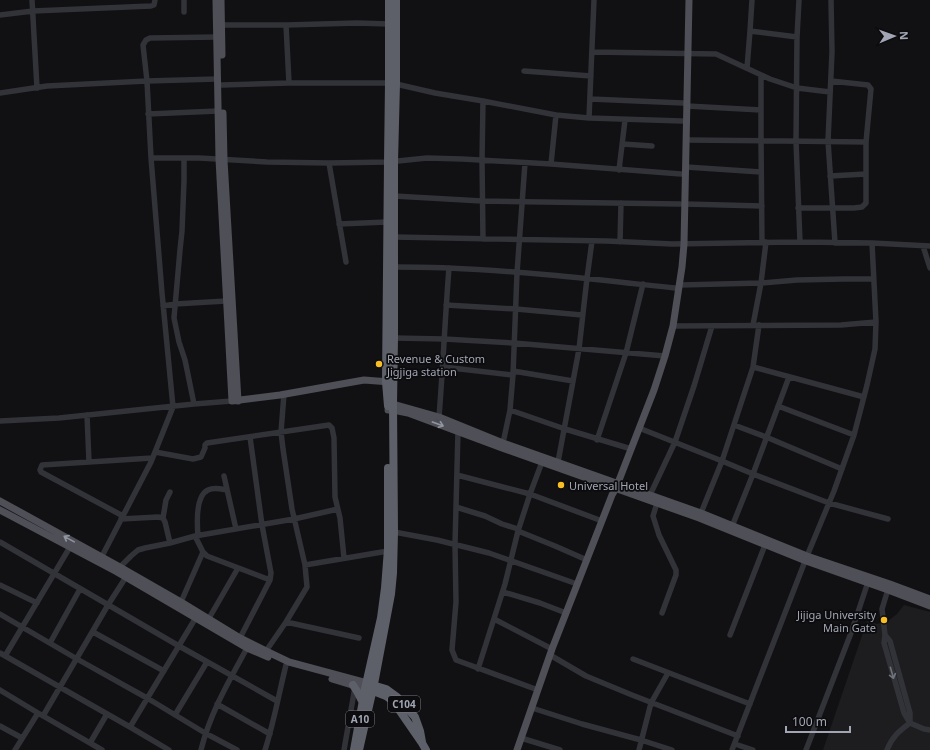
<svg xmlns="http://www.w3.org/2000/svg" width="930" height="750" font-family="'Noto Sans',sans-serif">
	<rect width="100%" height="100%" fill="#111113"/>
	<!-- built -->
	<path fill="#1d1d20" d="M904,605L930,612V750H823L867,621L877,624L888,621L897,614Z"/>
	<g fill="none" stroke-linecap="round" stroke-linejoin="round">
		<!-- minor -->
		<path stroke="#323338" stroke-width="5.5" d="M32,0L37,88
			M184,0V12
			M799,0L797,37L796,141L800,242
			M831,0L832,52L828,141L835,243
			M0,15L33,11L151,6L154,5L155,0
			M222,25H286L357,23L389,24
			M286,25L289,83
			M750,31L797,37
			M592,52L716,54L770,79L797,88L830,92
			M747,68L750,31L752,0
			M524,71L591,76
			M761,75V141L762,242
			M396,84L435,93L483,101L556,115L589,118L682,121
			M222,85L289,83H389
			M0,93L47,86L147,81L217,79
			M590,99L683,103
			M687,106L761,110
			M148,114L218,111
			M589,118L594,0
			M687,140L866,142
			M623,144L652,146
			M151,158H199L267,162L329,163L388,162L427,158L462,159L551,164L681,174
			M184,158V181L182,231L180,250L174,318L179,342L185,360L194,404L232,401
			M329,163L346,262
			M551,164L556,115
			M686,167L761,172
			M619,170L625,120
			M830,176L866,174
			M394,196L482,201L680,204
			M685,204L762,206
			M798,208H854L862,207L866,203V142L871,89L868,85L831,81
			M339,224L387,222
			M394,237L607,241L672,244L800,242L872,243L930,246
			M483,239L482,160L483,101
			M620,242L621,203
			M923,246L930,268
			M394,267C412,267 430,267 448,268C524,271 600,280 675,288
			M680,285L761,283L797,280L844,279H873
			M446,305L516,309L582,315
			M163,306L175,304L226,301
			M753,325L761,283L766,242
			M673,326L841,325L876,322
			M394,338L444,339L514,343L665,356
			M443,367L513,375
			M753,367L864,397
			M513,371L573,381
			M778,406L854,435
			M510,410L565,429L628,448
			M87,415L89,462
			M439,417C443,367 445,318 449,268
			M0,421L59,418L194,404
			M734,425L766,437L842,469
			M639,428L722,461L753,474L829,503L888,519
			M458,431L455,545L456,602L452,650L456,660L538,690
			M597,440L626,353L643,284
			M503,443L510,410L513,375L517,273L525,163
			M155,452L193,459L201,457L205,448V445L207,443L329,425L332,428L334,438L335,497L340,518L344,558
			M558,462L579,349L587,278L592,241
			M457,475L530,494L602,521
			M224,476L236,529
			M650,495L675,442L694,386L712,326
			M657,503L653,516L659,535L676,570V575L662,613
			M456,507L485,516L502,524L518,529
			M701,513L722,461L753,367L759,325
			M123,516L41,472L40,470L42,465L152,458
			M163,518L166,500L170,492
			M121,519L158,517L163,518L165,522L170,543
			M731,529L753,474L789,377
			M518,531L555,546L587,560
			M394,532L437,540L489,553L577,584
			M195,536L203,552L207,556L270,580
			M198,536C197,524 195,496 208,490C214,487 221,489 227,490
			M0,542L179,646L277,701
			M100,560L151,462L173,407L162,293L151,158L147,81L143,45L146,40L150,38L217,37
			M305,565L388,551
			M120,567L131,556L138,550L145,548L170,543L195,536L294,519L338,509
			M0,585L37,603
			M889,586L882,609L885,635L884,643L904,713L910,723L924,729L930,730
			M503,592L540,603L566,613
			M181,602L203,552
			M0,614L77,659L147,698L205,733L237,750
			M494,619L552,649
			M208,620L238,568
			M286,622L359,638
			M93,632L164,671
			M730,635L765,545
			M885,635L890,641L910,713V722
			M240,638L270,580L271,573L262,525L250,437
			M50,643L80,589
			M266,651L286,622L307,587L305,565L292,509L283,449L281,432L284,394
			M0,653L130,727L169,750
			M550,655L586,676L632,695L738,736
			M5,656L70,547
			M633,659L750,704
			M478,669L505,584L518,531L530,494L542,462
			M0,690L38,713L102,750
			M217,704L270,734
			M532,708L582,724L641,740L672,750
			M175,715L207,662
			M43,716L108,605L126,577
			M0,726L22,738
			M130,727L195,619
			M521,738L560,750
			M90,743L107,714
			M735,744L753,750
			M15,750L38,713
			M201,750C210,713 229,681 247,648
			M265,750C274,722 279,693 286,665
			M344,750L355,687
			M639,750L651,703L668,673
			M732,750L807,556L834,491L854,435L867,385L875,349L876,322L872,243
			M806,750L851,633L868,582
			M887,750C892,737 899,731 910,723"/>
		<!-- major -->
		<path stroke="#4e4f57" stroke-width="7" d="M216,0L219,159L232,401L280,395L364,380L390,382
			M221,0L222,55
			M223,113L224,160L238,401
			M389,404H393L439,417L503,443L701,513L807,556L890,584L930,599
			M388,410H393L408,413L502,448L699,518L806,561L888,590L930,606
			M0,501L120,567L181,602L240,638L266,651L289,662L367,683
			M0,510L117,572L247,648L268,657
			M332,679L365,689
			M517,750L552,649L612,495L616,488L654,390L665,356L673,326L682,267L684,244L689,0"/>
		<!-- highway -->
		<path stroke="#5e6069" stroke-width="8" d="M388,406L386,382L388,162L389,83V0
			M369,684L386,689L397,697L415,717L420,731L422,742
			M353,685L358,693L363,703
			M368,689L386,696L393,701L422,743L426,750
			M354,750L365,689L381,618L385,588L388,549V468
			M359,750L374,684L391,594L393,573L394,532L393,404L394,338V162L396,84V0"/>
	</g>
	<!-- one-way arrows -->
	<defs><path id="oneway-shaft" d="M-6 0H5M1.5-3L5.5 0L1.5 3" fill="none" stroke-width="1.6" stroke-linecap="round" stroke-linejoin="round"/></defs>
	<g stroke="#9195a1">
		<use href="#oneway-shaft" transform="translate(438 424) rotate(20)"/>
		<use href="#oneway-shaft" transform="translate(69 539) rotate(-151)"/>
	</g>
	<use stroke="#70727c" href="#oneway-shaft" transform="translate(892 673) rotate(74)"/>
	<!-- markers -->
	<g fill="#f7be25" stroke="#0c0c0e" stroke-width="1.5">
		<circle cx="379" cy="364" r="4"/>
		<circle cx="561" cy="485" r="4"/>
		<circle cx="884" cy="620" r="4"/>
	</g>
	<g text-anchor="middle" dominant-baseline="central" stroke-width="3.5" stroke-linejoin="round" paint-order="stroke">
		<!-- shield labels -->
		<g fill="#0c0c0e" stroke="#757882" stroke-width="1">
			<rect x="388" y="696" width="32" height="16" rx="3"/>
			<rect x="346" y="711" width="28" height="16" rx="3"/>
		</g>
		<g font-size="10" font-weight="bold" fill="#a2a6b4">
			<text x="404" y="704">C104</text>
			<text x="360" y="719">A10</text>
		</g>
		<!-- poi labels -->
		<g font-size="11" fill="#a2a6b4" stroke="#0c0c0e" text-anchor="start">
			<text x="387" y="358">Revenue &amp; Custom<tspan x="387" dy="13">Jigjiga station</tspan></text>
			<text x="569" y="485">Universal Hotel</text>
			<text x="876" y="614" text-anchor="end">Jijiga University<tspan x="876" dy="13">Main Gate</tspan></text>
		</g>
	</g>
	<!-- north arrow -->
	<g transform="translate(894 36) rotate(88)" stroke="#0c0c0e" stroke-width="3" paint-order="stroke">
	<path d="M0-3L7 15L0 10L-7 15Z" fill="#a2a6b4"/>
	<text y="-6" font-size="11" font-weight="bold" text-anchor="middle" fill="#a2a6b4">N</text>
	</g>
	<!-- scale -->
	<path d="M786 726v6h64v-6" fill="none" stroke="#a2a6b4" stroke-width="2"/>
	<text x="792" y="726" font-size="12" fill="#a2a6b4" stroke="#0c0c0e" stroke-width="3" paint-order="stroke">100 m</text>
</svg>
